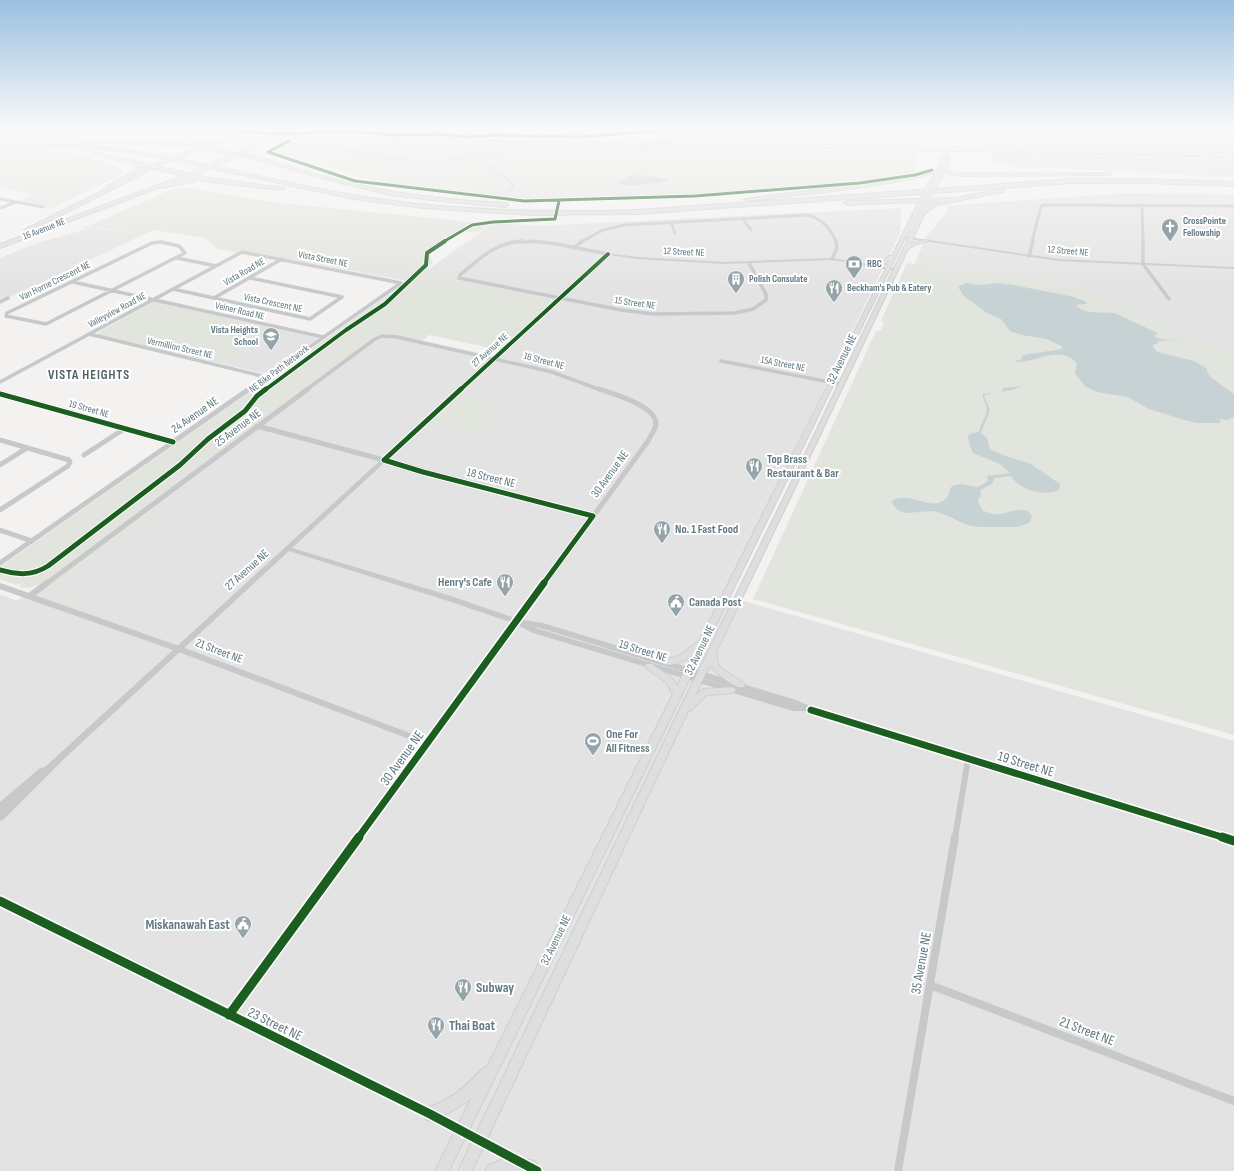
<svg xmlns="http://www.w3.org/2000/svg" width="1234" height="1171" font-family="'Sofia Sans Condensed',sans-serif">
	<rect width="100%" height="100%" fill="#f3f2f1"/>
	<!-- built -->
	<path fill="#e2e3e2" d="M748,129H952L941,134L929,146L970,147V129H1234V155L737,144L739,142L735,140Z
		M991,153L1234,159V177L991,165Z
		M1037,203L1234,206V349L1202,344L1079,287L916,261L926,237L949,210Z
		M901,208L900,233L723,595L1234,741V1171H0V594L17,601L381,332L494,356L553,300L421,275L493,223L536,226Z
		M95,227L143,235L8,298L0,299V258L37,243Z
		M277,329L318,338L269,372L261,373L223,364Z"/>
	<!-- green -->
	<path fill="#e2e4de" d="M353,129H654L644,131L547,134L355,131Z
		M304,137L916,152L915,173L864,181L670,197L519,200L379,183L275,151Z
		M0,149C26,149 107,152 124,171L119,176L52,208L16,202L34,195L0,188Z
		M191,188L271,202L491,224L477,233L462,231L429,254L433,263L426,269L456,274L455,278L460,281L549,297L552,302L500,350L429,335L422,341L389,334L376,336L44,582C36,586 28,589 20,587V584L16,585L0,579V567L408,281L241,250L238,252L217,249L206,238L154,230L143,235L100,227L81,229L173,189Z
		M1121,193L1234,194V206L1037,203L949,210L945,206Z
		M916,261L1079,287L1202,344L1234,349V735L753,599L876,331H881L884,322L881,321L907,263L914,264Z
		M155,301L277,329L223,364L98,335L99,332Z
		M462,393L468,394V397L506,406L477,436L428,424Z
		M150,510L159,512L120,543L111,539Z
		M99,548L105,550L55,588L59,590L51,598L48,596L47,590L51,584Z
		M63,593L91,603L85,608L89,610L88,612L56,600Z"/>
	<!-- water -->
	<path fill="#c7d2d4" d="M622,129L596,134H534L530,137L534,141V143L541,144L537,145L543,148L542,150L473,156L487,161L495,171L503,174L514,184L515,187L508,192L513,185L501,174L493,171L485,161L470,157L440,162L391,160L357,154L322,142L299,139L155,134L0,136L28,134L155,133L301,138L336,144L377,157L437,161L477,154L539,150L529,143L526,136L537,132L595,133Z
		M632,175L648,176L669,180L664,182L629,186L616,183Z
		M966,283L981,285L998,283L1014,285L1074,297L1087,302L1086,304L1076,305L1080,309L1088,312L1115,313L1153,331L1158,334L1154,336C1157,340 1181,341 1188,342L1173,340L1158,341L1159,343L1153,345V347L1157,352L1194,361L1206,368L1209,375L1213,379L1234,394V417L1227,420L1219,419L1221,422L1220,423H1196L1185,420L1149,409L1128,397L1097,392L1085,386L1075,373L1077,364C1060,342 1033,366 1014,361L1022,359L1021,357L1024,355L1062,349L1063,347L1047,339L1022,335L1010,331L1001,319L987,313L964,296L958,287Z
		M1022,386C1011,393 993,391 984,396L990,410L981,433L987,438L990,449L1003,455L1031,464L1057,482L1060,484L1059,490C1044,497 1020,490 1011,476L995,478L992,484L980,490L981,494L978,501L982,510C1003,521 1011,506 1028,511L1032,516L1029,523L1017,527H979L967,525L946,515L934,511L905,513C899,511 893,508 892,501C909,488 944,522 951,487C960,481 969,487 978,487L988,481L987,476L1010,473L1000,464L973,453L969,443L968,436L972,433L979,432C980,425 986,417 987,410C987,404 982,400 983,394L1002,392L1003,388Z"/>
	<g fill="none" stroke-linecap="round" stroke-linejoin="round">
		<!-- secondary casing -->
		<g stroke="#cecfcf" stroke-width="2">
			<path id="secondary" d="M961,129H965L957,146L954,147Z
				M946,153L948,154L933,182L930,183L944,154Z
				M948,158L951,159L940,181L937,182Z
				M924,194L926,195L449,1171H435L471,1099L452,1111L430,1121L425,1119L423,1114L425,1109C451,1099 464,1089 483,1068L487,1067L673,694L666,682L646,668L645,666L646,664H652L672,678L677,686L692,655C685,661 673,667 664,664L663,662L664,660L679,656L700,640L889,262C884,266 875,268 870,265L882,263L889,256H892L922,195Z
				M931,194L933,195L910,245L914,242L926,240L928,241L917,244L908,249L803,471L716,652L718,664L721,668L744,683L745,685L744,687C736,690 714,672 710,665L695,696L702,690L705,689L731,687L734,688L736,690L734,692L731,693L707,695L690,711H688L472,1171H458L691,686L797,471L929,195Z
				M501,1160H531L536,1162L538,1167L536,1171H485L487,1166Z"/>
		</g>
		<!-- trunk casing -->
		<g stroke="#cfd0cf" stroke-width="2">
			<path id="trunk" d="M284,129H289L282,132V130Z
				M221,140L224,141L191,153L188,152Z
				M260,141L263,142L229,160L225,159Z
				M160,162L164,163L29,231L24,230Z
				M196,171L200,172L0,248V244Z"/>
		</g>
		<!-- motorway casing -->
		<g stroke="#cfd0cf" stroke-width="2">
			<path id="motorway" d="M83,140L192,144L222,140L224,141L192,146L81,142Z
				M62,144C161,148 256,179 353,195C447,211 542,213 637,210L1074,179H1144L1234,182V186L1144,183H1074L637,214L531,215L424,208L354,199L181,162L123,151L62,147H0V145Z
				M196,147L242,154L241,152L247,149L249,150L246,153L248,154C295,168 342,183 390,191C428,198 467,201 506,203L509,205L506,207L440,201L391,195L325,179L251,158L198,149Z
				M94,152L209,178L285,188L282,190L209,182L141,166V171L104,194L101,192L104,188L137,169V167L130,163L92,154Z
				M943,167H947L952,172L960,174L1110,173L1112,174L1110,175L960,176L948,174Z
				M936,170L938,172C876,189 811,193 747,201L744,199L860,184Z
				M194,178L196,181L161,188L158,186Z
				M1001,189L1004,191L1003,192L936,205L922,216L920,215V213L932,203L940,201L847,205L844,203L847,201L958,198Z"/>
		</g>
		<!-- minor-far4 -->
		<path stroke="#c7c8c9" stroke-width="3" d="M653,143L671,141L660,136
			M639,148L653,145
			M0,199L43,207
			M1142,205L1143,242
			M0,208L16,202
			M743,219L751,230
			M671,222L675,233
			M160,242H162
			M511,242H543
			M581,242L603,230L624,225L808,215C821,218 832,230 836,242
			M1032,242L1041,206L1043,205L1234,206"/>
		<!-- minor-far3 -->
		<path stroke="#c7c8c9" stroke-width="3.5" d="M523,241C496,242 479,259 460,275L459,278L621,310L653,314L735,313L753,309L766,300V294L749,263
			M531,241L557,244L608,254
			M1143,241V264L1169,299
			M161,242L179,246L185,253L46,324L6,316L7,313L152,243Z
			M574,248L582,241
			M1029,256L1033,241
			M177,258L216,266
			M832,259L837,248L836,241
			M73,282L323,337
			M173,289L310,319L342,297L250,278
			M214,298L282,259
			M0,302L8,298
			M89,334L266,377
			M721,361L840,384
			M0,382L242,252L401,283
			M248,390L401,283
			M306,390L375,339L382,336L397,337L552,372L601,390"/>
		<!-- minor-far2 -->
		<path stroke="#c7c8c9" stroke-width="5" d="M0,394L173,442
			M257,426L593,516
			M0,440L69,460L70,462L68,466L0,510
			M84,455L124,429
			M0,465L27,448
			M0,530L32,541
			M0,563L249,389
			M46,584L308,389
			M544,584L648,441C650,436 656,429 656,424C656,405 613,394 599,389"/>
		<!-- minor-far1 -->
		<path stroke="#c7c8c9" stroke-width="6" d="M0,586L179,649L428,743
			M30,596L47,583
			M358,838L544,583
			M955,838L968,759"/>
		<!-- minor -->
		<path stroke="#c7c8c9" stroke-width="8" d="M930,985L1234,1101
			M229,1015L359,837
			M898,1171L955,837"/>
		<!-- tertiary -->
		<path fill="#c7c8c9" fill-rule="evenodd" d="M902,236L1059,259L1234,267V269L1059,261L903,238H902Z
			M607,253L637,257L725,262L832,258L896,269L898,270L896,271L832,260L725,264L637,259L609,255L292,548L451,596L517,619L543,623L796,700L814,708L1234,837V845L806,711H793L533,633L513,623L445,600L289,551L64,759L3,820L0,821V802L40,768L45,767ZM533,626L540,628L775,700L539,629Z
			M0,897L434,1110L541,1167L543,1171H525L426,1118L0,906Z"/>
		<!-- secondary -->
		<use href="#secondary" fill="#dddedd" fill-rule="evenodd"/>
		<!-- trunk -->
		<use href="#trunk" fill="#dddedd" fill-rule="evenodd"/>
		<!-- motorway -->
		<use href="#motorway" fill="#dddedd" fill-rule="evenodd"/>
		<!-- rail casing -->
		<g stroke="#bdbebf" stroke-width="2">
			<path id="rail" d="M0,130H144L343,137L1234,157"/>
		</g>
		<!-- rail -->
		<use href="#rail" stroke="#fff" stroke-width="1" stroke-dasharray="3" stroke-linecap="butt"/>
		<!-- secondary-bridge casing -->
		<g stroke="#cecfcf" stroke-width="5" stroke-linecap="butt">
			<path id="secondary-bridge" d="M946,154L951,146
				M924,195L931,182
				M931,195L938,181"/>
		</g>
		<!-- trunk-bridge casing -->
		<g stroke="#cfd0cf" stroke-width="5.5" stroke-linecap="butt">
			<path id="trunk-bridge" d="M222,141L256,130
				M261,142L283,131
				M162,163L190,152
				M198,172L227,159"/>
		</g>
		<!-- motorway-bridge casing -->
		<g stroke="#cfd0cf" stroke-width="6" stroke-linecap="butt">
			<path id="motorway-bridge" d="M212,165L224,159"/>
		</g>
		<!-- secondary-bridge -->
		<use href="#secondary-bridge" stroke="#dddedd" stroke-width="4"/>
		<!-- trunk-bridge -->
		<use href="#trunk-bridge" stroke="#dddedd" stroke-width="4.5"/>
		<!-- motorway-bridge -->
		<use href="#motorway-bridge" stroke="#dddedd" stroke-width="5"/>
		<!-- cycleway-far4 casing -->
		<g stroke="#fff" stroke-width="4.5">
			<path id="cycleway-far4" d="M205,129L283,134L346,131L395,135L436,134L470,137L494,135L577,137L680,129
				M289,141L268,152L355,181L524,201L695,196L860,183L915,175L932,170
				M443,242L472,225L493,222L555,219L559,201"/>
		</g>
		<!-- cycleway-far3 casing -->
		<g stroke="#fff" stroke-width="5.5">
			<path id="cycleway-far3" d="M265,390L346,330L385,304L426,265L427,253L445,241
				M460,390L608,254"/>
		</g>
		<!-- cycleway-far2 casing -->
		<g stroke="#fff" stroke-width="7">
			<path id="cycleway-far2" d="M0,394L173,442
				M384,460L461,389
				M384,460L423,472L593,516L543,584
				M0,570C18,575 32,576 48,566L180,465L208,439L245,411L257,396L266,389"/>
		</g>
		<!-- cycleway-far1 casing -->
		<g stroke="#fff" stroke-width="10">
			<path id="cycleway-far1" d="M811,710L1225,838
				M358,838L544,583"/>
		</g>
		<!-- cycleway casing -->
		<g stroke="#fff" stroke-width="12">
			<path id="cycleway" d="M1222,837L1234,841
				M0,901L430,1114L537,1171
				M229,1015L359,837"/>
		</g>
		<!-- cycleway-far4 -->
		<use href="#cycleway-far4" stroke="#1b5e20" stroke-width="3"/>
		<!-- cycleway-far3 -->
		<use href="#cycleway-far3" stroke="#1b5e20" stroke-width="4"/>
		<!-- cycleway-far2 -->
		<use href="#cycleway-far2" stroke="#1b5e20" stroke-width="5"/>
		<!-- cycleway-far1 -->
		<use href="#cycleway-far1" stroke="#1b5e20" stroke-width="7"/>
		<!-- cycleway -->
		<use href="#cycleway" stroke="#1b5e20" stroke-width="9"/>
	</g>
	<!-- sky -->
	<linearGradient id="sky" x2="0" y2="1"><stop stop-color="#9bc0e0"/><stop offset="0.44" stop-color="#faf9f9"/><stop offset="1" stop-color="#faf9f9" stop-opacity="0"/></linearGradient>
	<rect width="1234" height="293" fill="url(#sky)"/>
	<!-- icons -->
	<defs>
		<g id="church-pin" transform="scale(0.9)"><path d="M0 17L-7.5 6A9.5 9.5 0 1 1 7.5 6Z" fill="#94a4a9" stroke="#fff"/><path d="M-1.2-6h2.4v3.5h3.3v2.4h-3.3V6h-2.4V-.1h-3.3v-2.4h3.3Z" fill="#fff"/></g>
		<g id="bank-pin" transform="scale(0.9)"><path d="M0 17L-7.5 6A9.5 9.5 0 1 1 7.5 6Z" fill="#94a4a9" stroke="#fff"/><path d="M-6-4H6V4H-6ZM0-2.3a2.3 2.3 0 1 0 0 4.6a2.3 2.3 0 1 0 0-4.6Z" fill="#fff"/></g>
		<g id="building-pin" transform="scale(0.9)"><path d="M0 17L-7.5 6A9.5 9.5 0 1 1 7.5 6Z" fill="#94a4a9" stroke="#fff"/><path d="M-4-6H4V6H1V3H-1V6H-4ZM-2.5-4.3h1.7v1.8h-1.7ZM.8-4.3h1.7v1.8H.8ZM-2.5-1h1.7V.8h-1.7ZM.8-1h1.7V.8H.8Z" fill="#fff"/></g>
		<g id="restaurant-pin" transform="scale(0.9)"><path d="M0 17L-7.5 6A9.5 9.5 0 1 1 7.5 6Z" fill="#94a4a9" stroke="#fff"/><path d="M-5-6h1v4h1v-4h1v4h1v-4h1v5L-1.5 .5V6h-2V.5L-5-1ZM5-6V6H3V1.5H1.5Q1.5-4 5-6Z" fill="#fff"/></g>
		<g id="school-pin" transform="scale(0.9)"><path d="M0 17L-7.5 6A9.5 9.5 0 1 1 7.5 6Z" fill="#94a4a9" stroke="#fff"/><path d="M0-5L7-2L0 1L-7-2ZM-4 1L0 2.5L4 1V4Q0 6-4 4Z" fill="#fff"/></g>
		<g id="civic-pin" transform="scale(0.9)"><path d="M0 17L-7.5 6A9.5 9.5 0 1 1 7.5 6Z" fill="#94a4a9" stroke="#fff"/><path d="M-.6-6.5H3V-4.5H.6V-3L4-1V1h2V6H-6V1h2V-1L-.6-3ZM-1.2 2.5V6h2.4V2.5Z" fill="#fff"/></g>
		<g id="stadium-pin" transform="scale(0.9)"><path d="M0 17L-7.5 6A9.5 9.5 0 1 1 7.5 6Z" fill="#94a4a9" stroke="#fff"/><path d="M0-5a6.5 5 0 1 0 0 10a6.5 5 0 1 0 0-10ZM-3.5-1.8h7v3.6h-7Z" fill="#fff"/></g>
	</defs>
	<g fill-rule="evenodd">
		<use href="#church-pin" x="1170" y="227"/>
		<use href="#bank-pin" x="854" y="264"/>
		<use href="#building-pin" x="736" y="279"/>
		<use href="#restaurant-pin" x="834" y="288"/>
		<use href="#school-pin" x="271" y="336"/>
		<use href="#restaurant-pin" x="754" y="466"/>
		<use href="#restaurant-pin" x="662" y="529"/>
		<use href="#restaurant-pin" x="505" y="582"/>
		<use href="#civic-pin" x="676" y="602"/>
		<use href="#stadium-pin" x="593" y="741"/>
		<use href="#civic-pin" x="243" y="924"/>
		<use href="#restaurant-pin" x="463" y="987"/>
		<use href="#restaurant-pin" x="436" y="1025"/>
	</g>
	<g text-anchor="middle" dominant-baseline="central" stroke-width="4" stroke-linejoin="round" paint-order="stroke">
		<!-- far-poi labels -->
		<g font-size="10" font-weight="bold" fill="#617a82" stroke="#fff" text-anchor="start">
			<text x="1183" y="221">CrossPointe<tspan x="1183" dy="12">Fellowship</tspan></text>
			<text x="867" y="264">RBC</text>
			<text x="749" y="279">Polish Consulate</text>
			<text x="847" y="288">Beckham's Pub &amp; Eatery</text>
			<text x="258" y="330" text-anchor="end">Vista Heights<tspan x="258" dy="12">School</tspan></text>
		</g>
		<!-- far-street labels -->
		<g font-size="10" fill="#617a82" stroke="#fff">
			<text transform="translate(44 229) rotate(-21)">16 Avenue NE</text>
			<text transform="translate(1068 251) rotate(5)">12 Street NE</text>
			<text transform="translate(684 252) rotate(3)">12 Street NE</text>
			<text transform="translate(323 259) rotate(11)">Vista Street NE</text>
			<text transform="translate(244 272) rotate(-30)">Vista Road NE</text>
			<text transform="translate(55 281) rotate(-26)">Van Horne Crescent NE</text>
			<text transform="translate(273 303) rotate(12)">Vista Crescent NE</text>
			<text transform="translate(635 303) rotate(8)">15 Street NE</text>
			<text transform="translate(117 310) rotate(-28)">Valleyview Road NE</text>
			<text transform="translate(240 311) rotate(13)">Veiner Road NE</text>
			<text transform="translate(180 348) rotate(13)">Vermillion Street NE</text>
			<text transform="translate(490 350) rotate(-42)">27 Avenue NE</text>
			<text transform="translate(544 361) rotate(15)">16 Street NE</text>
			<text transform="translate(783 364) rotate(11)">15A Street NE</text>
			<text transform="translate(279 369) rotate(-37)">NE Bike Path Network</text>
			<text transform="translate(89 409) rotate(16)">19 Street NE</text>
		</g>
		<!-- street labels -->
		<g font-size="12" fill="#617a82" stroke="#fff">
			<text transform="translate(842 359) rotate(-64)">32 Avenue NE</text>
			<text transform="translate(195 415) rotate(-35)">24 Avenue NE</text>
			<text transform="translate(238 428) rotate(-37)">25 Avenue NE</text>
			<text transform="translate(610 474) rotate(-54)">30 Avenue NE</text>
			<text transform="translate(491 478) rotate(14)">18 Street NE</text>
			<text transform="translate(247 570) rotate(-42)">27 Avenue NE</text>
			<text transform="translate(700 650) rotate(-64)">32 Avenue NE</text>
			<text transform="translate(219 651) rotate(21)">21 Street NE</text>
			<text transform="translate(643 651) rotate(17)">19 Street NE</text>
			<text transform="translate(556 940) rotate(-64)">32 Avenue NE</text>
		</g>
		<!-- poi labels -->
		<g font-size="12" font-weight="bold" fill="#617a82" stroke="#fff" text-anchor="start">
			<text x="767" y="459">Top Brass<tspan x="767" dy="14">Restaurant &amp; Bar</tspan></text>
			<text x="675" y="529">No. 1 Fast Food</text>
			<text x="492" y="582" text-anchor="end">Henry's Cafe</text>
			<text x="689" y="602">Canada Post</text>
			<text x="606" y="734">One For<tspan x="606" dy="14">All Fitness</tspan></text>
		</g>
		<!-- far-district labels -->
		<g font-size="13" font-weight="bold" letter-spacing="1" fill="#506167" stroke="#fff">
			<text x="89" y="375">VISTA HEIGHTS</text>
		</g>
		<!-- near-street labels -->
		<g font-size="14" fill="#617a82" stroke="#fff">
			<text transform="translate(402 758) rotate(-54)">30 Avenue NE</text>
			<text transform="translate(1026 764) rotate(17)">19 Street NE</text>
			<text transform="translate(921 963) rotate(-80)">35 Avenue NE</text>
			<text transform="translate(275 1024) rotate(26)">23 Street NE</text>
			<text transform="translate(1087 1031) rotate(21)">21 Street NE</text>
		</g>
		<!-- near-poi labels -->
		<g font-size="14" font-weight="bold" fill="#617a82" stroke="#fff" text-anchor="start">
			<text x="230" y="924" text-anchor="end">Miskanawah East</text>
			<text x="476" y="987">Subway</text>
			<text x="449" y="1025">Thai Boat</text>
		</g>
	</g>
</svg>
